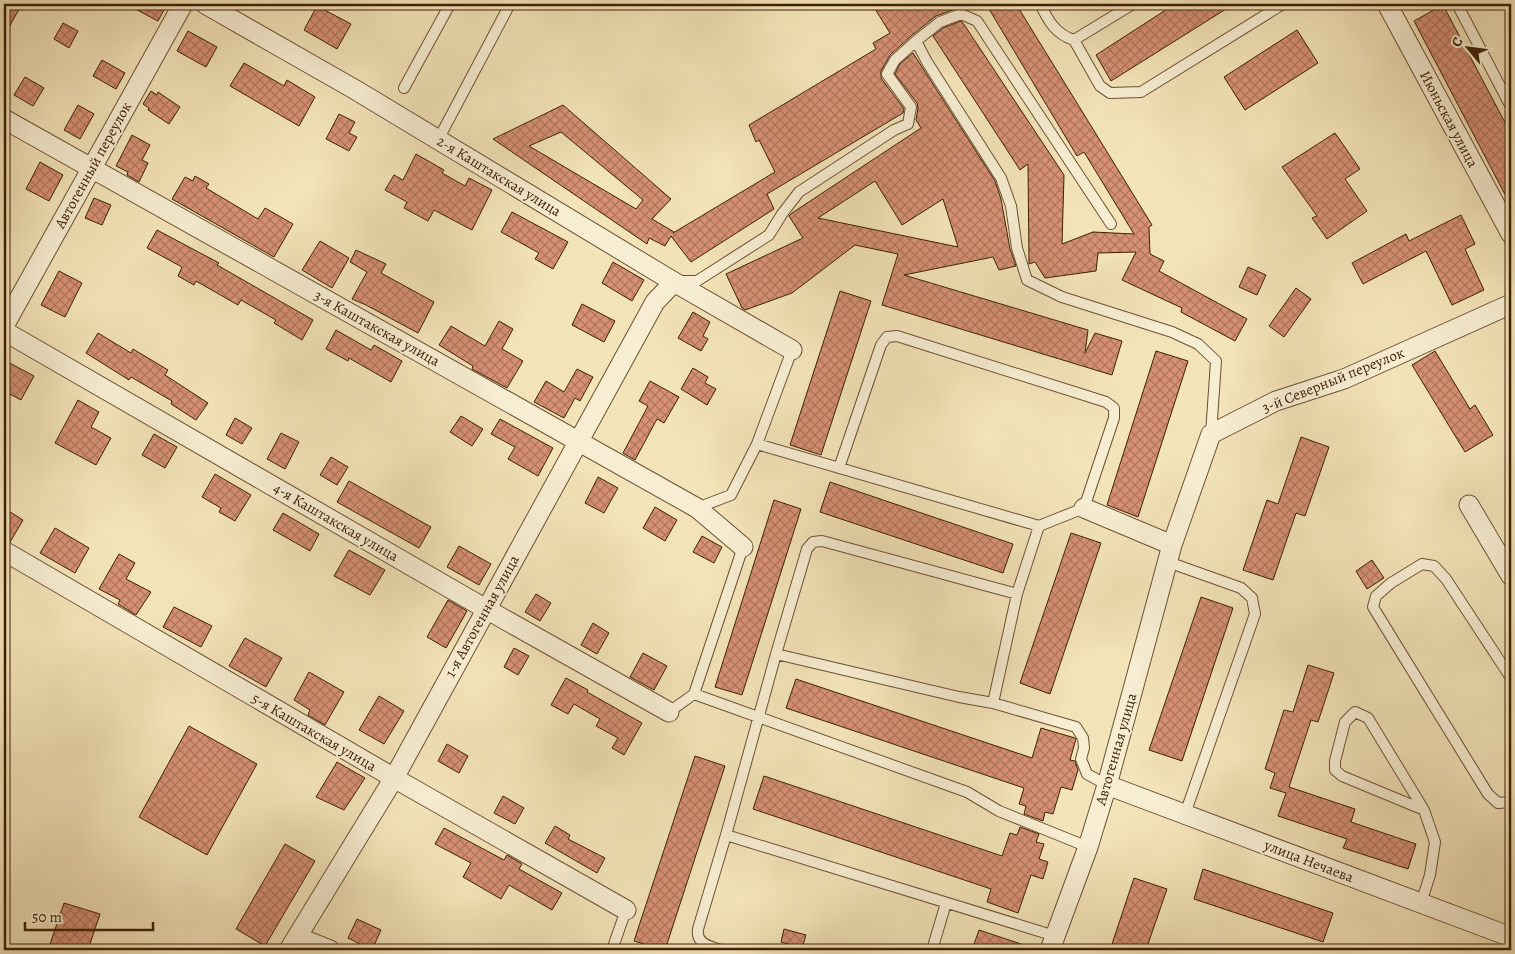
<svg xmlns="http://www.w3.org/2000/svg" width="1515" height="954" font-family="Alegreya,serif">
	<defs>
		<pattern id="building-cross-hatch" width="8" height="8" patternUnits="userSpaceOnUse" patternTransform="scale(1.25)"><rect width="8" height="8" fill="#d69075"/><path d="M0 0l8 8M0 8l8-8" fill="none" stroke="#af755e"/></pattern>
	</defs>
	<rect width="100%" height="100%" fill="#f3e3b9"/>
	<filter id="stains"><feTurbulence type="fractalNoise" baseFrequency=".004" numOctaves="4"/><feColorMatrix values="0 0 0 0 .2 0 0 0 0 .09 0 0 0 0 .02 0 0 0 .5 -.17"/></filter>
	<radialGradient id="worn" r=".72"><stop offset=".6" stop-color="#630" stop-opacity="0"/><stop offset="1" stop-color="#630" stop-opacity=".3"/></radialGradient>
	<!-- building -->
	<path fill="url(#building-cross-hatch)" stroke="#3e2005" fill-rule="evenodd" d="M4,4H22L4,36Z
		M126,4H167L158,21Z
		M872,4H951L955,9L936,16L911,36L890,55L881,71V78L904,109L903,113L767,194L774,209L691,262L671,236L665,246L649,238L647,244L493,139L563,105L671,199L652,219L674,232L673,233L775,172L759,140L756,142L749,125L876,49L873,43L890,33ZM561,132L643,200L636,209L529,146Z
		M986,4H1016L1152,225L1149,227L1150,254L1164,261L1159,271L1247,319L1235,341L1181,312L1182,308L1122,280L1136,252L1098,253L1096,271L1045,278L1035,262L1029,264L1028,164L1020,170L933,36L943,28L961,21L963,23L1064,175L1062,244L1093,232L1134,234L1084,152L1077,156Z
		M1175,4H1234L1111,81L1096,55Z
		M1443,5L1511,134V206L1414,21Z
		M317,6L351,24L337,49L304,30Z
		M63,23L78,31L69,48L54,39Z
		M1297,30L1318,63L1245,110L1224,77Z
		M188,31L217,47L206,67L177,51Z
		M913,53L995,181L1001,199L1010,249L1016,266L999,270L993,257L904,275L1088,330L1085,353L1095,333L1122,341L1112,375L882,305L898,254L855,245L792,293L745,310L742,308L726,274L803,238L789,216L792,213L921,128L916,120L918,108L917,103L895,74L900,64ZM875,181L902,225L943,199L958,247L818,218Z
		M102,60L125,73L116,89L93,76Z
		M244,63L284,86L287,80L315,97L299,126L230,86Z
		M25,77L44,88L33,106L14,95Z
		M151,91L157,95L158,92L180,107L169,124L148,110L149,108L143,104Z
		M78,105L94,114L80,139L64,130Z
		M339,114L355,122L349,133L357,137L349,151L326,139Z
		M1335,133L1360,169L1345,179L1367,211L1327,239L1312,218L1317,216L1282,167Z
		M132,135L150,145L142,160L148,163L139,182L127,175L128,172L116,166Z
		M416,154L444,170L442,173L465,186L469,178L492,190L472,230L434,210L428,221L404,208L407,202L385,190L394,175L403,180Z
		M40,162L63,175L49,201L26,189Z
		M195,176L209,184L206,188L258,219L265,208L293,224L274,257L172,199L185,177L193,181Z
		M94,198L111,205L102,225L85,218Z
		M512,212L568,242L553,269L535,259L539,253L501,232Z
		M1461,215L1475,244L1465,249L1484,290L1452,305L1426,251L1363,284L1352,263L1406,234L1409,241Z
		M157,230L219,263L217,265L313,320L302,340L274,323L276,320L241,300L238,305L196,281L194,285L178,276L182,267L147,248Z
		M320,241L349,258L332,288L302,270Z
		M356,250L386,264L381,273L434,302L418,333L366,305L352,299L367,272L350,262Z
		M613,262L644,280L632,301L602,283Z
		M1248,267L1266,275L1257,295L1239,287Z
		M59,271L82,283L65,317L41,305Z
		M1296,288L1311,299L1284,337L1269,326Z
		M840,291L871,301L821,455L790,445Z
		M582,304L615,321L604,342L572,325Z
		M693,312L710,322L703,336L708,339L701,351L678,338Z
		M499,321L513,329L502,349L523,361L507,388L472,369L473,366L439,345L451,326L485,346Z
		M336,330L371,350L374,345L402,361L391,382L349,358L348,361L326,349Z
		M98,333L131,353L133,349L168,370L165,375L208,403L196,420L171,404L172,401L131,377L129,380L86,353Z
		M1156,351L1188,361L1138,517L1107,505Z
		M1435,351L1470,409L1475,405L1493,435L1465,452L1412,365Z
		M4,360L34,376L21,400L4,391Z
		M693,368L708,377L705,383L716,389L707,405L681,389Z
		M577,369L593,377L580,401L575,398L564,418L534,402L546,381L564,392Z
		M650,381L679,397L664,423L657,419L635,460L623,453L648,406L639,401Z
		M78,400L99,412L91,427L111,438L96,465L55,443Z
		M461,416L483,429L472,446L450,432Z
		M235,418L252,428L242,444L226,435Z
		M500,419L553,448L538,476L508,459L515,447L491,434Z
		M281,433L299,442L285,469L267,459Z
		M154,434L177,447L165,468L142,455Z
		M1301,437L1329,447L1305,516L1296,513L1273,580L1243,570L1267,500L1278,504Z
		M331,457L348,467L337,485L320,475Z
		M215,474L251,495L235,521L219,512L221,508L202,497Z
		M598,477L618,488L604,513L585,503Z
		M349,481L431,527L419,548L337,502Z
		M830,482L1013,544L1003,573L820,512Z
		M774,500L801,509L742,695L715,687Z
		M655,507L677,520L665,541L643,528Z
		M4,508L23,520L10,542L4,540Z
		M283,513L319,534L310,551L273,530Z
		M55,528L89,548L75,573L40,553Z
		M1071,533L1101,543L1050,694L1020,683Z
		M702,536L722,547L714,563L693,552Z
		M459,546L491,564L479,585L447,567Z
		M349,550L385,570L370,595L334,576Z
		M119,554L135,563L126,579L151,592L136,615L118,604L120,600L99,589Z
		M1372,560L1384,578L1367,589L1356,571Z
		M536,594L551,603L540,621L525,612Z
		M1201,597L1233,608L1182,761L1149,750Z
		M448,600L467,611L446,648L427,637Z
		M174,607L212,626L201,647L163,627Z
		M593,623L609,633L597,654L581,645Z
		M245,638L282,658L266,687L229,666Z
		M514,648L529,656L518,675L504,667Z
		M643,653L667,666L654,690L630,677Z
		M1308,665L1334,673L1318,722L1311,720L1289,787L1355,809L1351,822L1416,844L1408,869L1343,848L1347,839L1278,816L1286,793L1270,788L1275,773L1265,769L1284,710L1293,712Z
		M309,672L344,692L325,725L308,715L310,710L294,700Z
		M566,678L588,690L587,692L642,723L624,755L612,748L618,738L596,726L600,719L574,704L568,714L551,705Z
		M796,679L1032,758L1041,728L1075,738L1076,739L1070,760L1075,761L1078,770L1072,790L1061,787L1053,814L1045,812L1043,821L1024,814L1026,806L1019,804L1024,788L786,708Z
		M379,696L404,711L384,744L359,730Z
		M189,726L257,764L207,855L139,817Z
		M447,744L468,756L459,773L438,761Z
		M695,756L725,766L665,950H663L634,941Z
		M337,762L365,778L344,810L316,797Z
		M764,776L1002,856L1010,833L1017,835L1020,827L1039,834L1036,842L1044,844L1039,859L1048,862L1043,879L1031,875L1018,913L987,902L991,889L753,809Z
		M503,796L524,808L515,824L494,813Z
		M555,826L570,835L568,839L605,858L597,873L545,843Z
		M444,828L504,860L507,855L522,864L519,869L562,893L552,910L509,885L501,899L463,877L471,863L435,844Z
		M285,844L315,861L265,946L236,929Z
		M1203,869L1333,913L1323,942L1194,899Z
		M1134,878L1167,889L1146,950H1110Z
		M64,903L100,914L88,950H48Z
		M357,919L381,930L372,950L348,938Z
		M784,929L806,935L802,948L781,942Z
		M979,930L1033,948V950H972Z"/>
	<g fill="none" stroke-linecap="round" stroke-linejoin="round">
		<!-- service casing -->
		<g stroke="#6b5132" stroke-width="12">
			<path id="service" d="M1040,4C1048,20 1055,34 1074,40L1133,4
				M1457,4L1511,107
				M1074,40L1100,86L1110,93L1141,92L1283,4
				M404,88L450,4
				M438,140L510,4
				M1111,224L977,21L961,14L940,22L916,41L927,62L1001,178L1011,206L1017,248L1027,280L1062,297L1172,332L1198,344L1216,361L1211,434
				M680,281H697L769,235L782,214L799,192L894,130L908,124L911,107L887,74L895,60L916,41
				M757,444L1039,526
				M839,468L881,345L887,337L897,336L1106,402L1114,408V418L1084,508L1039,526L1017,594L993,703L1076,727L1083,738L1084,748L1081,759L1087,774L1107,785
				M697,508L731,495L757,444L792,350
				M1168,562L1241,588L1252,598L1255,614L1185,814
				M1511,678L1446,579L1434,566L1422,564L1391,583L1376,596L1373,607L1488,794L1498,803L1511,802
				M694,694L967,792L999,811L1088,847
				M993,703L959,697L776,654L807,549L813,542L822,541L1017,594
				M669,712L694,694L743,547
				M726,835L1055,936
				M1421,903L1430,875L1435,842L1424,810L1342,776L1335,770V761L1345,722L1355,712L1368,718L1424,810
				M612,950L626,910
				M721,950C709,946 696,944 698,929L726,835L776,654
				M932,950L946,903"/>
		</g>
		<!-- minor casing -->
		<g stroke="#6b5132" stroke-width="21">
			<path id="minor" d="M205,4L354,89L674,282L792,350
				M1387,4L1511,234
				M4,119L697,508L743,547
				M4,326L183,4
				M4,331L486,609L669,712
				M1469,505L1511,576
				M1084,508L1172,545
				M4,551L394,778L626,910
				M1107,785L1511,937
				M297,937L330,950
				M289,950L394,778L655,302L674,282
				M1050,950L1088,847L1107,785L1172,545L1211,434L1276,401L1344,379L1511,304"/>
		</g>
		<!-- service -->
		<use href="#service" stroke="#f7edd2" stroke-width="10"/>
		<!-- minor -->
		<use href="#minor" stroke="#f7edd2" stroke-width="19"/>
	</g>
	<g text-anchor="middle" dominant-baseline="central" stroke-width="4" stroke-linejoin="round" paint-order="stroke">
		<!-- street labels -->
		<g font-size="15" fill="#3e2005" stroke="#f7edd2">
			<text transform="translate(1449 119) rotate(62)">Июньская улица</text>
			<text transform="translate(93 165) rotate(-61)">Автогенный переулок</text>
			<text transform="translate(499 176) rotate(31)">2-я Каштакская улица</text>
			<text transform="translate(377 328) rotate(29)">3-я Каштакская улица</text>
			<text transform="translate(1333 380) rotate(-22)">3-й Северный переулок</text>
			<text transform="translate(336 522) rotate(30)">4-я Каштакская улица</text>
			<text transform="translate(482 616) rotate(-61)">1-я Автогенная улица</text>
			<text transform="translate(314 732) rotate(30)">5-я Каштакская улица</text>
			<text transform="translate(1116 749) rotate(-74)">Автогенная улица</text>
			<text transform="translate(1309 861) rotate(21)">улица Нечаева</text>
		</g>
	</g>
	<!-- margin -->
	<rect width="1515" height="954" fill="none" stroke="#f3e3b9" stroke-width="20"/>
	<rect x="5" y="5" width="1505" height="944" fill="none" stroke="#3e2005" stroke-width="2.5"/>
	<rect x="10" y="10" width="1495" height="934" fill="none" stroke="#3e2005"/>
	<!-- north arrow -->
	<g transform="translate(1468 48) rotate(299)" stroke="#f7edd2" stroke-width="4" paint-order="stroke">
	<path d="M0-4L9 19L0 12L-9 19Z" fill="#3e2005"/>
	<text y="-8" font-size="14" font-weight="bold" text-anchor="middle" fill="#3e2005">С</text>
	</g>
	<!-- scale -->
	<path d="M25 922v8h128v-8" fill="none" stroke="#3e2005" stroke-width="2.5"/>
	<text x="32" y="922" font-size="15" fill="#3e2005" stroke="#f7edd2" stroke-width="4" paint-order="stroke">50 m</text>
	<rect width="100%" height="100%" filter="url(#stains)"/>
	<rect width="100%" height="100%" fill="url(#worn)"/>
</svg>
